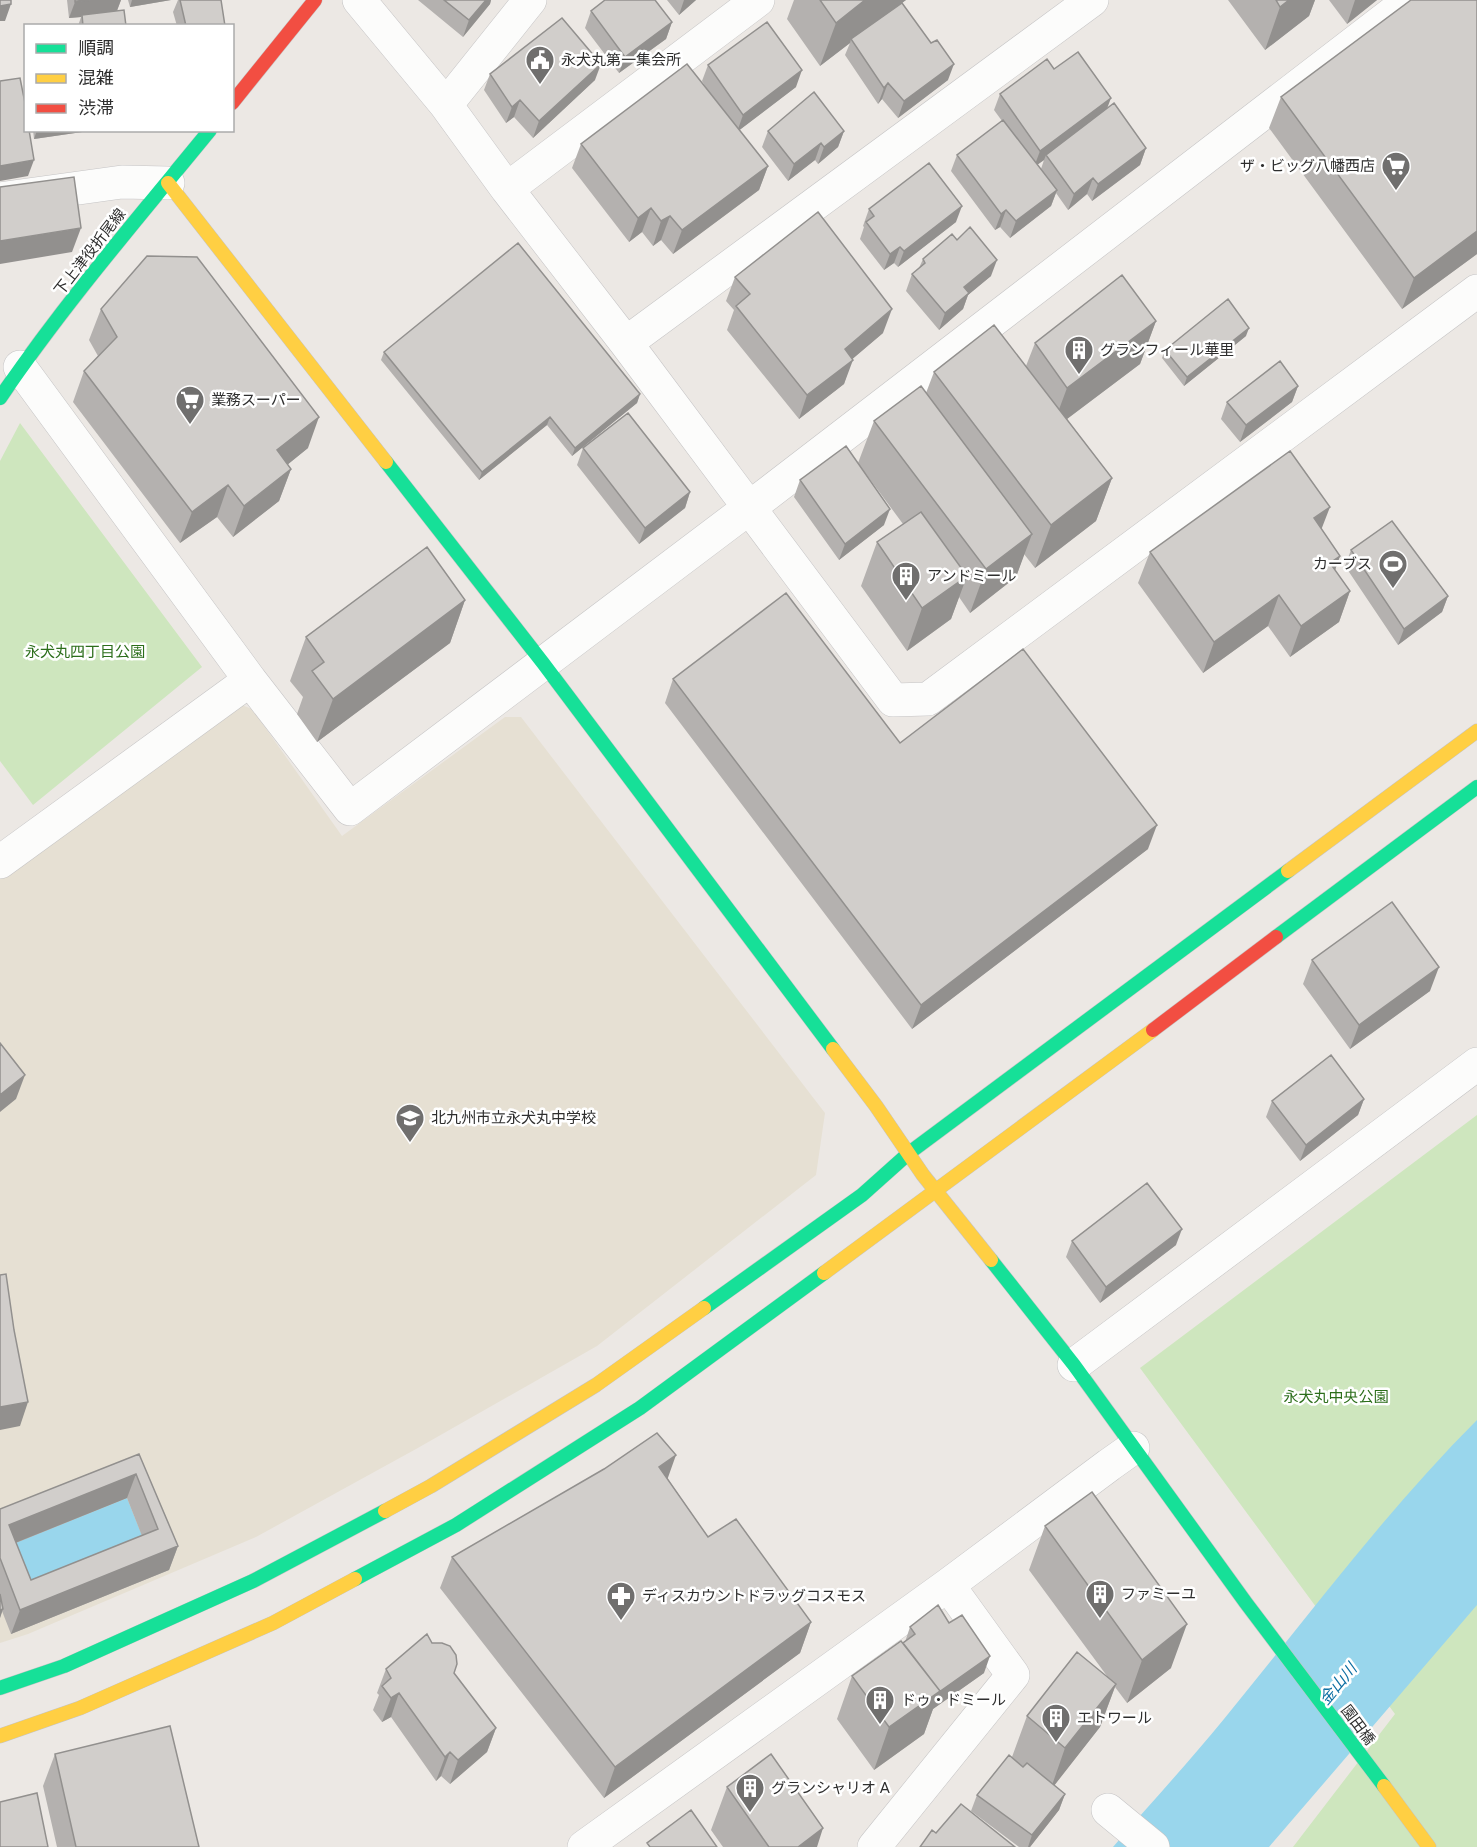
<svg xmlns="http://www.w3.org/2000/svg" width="1477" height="1847" font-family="Figtree,'Noto Sans JP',sans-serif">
	<rect width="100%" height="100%" fill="#ece8e4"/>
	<!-- education -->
	<path fill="#e6e0d3" d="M234,702L252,709L342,836L505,717H521L825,1113L816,1175L597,1346L416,1449L256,1537L28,1634L0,1643V878Z"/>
	<!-- green -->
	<path fill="#cee6be" d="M20,423L202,667L33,805L0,761V461Z
		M1477,1115V1847H1293L1395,1714L1140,1368Z"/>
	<!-- water -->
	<path fill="#99d6ec" d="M1477,1420V1605L1269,1847H1113C1150,1804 1188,1763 1224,1719C1306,1619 1385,1512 1477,1420Z
		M127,1498L149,1553L22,1605L0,1549Z"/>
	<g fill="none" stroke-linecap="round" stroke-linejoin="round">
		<!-- street casing -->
		<g stroke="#c5c4c5" stroke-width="34">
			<path id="street" d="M359,0L446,105L507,189L626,343L893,700L928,699L1477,291
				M446,105L530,0
				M507,189L758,0
				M0,199L122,182L168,183
				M626,343L1092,0
				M20,367L250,680L350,809L749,508L1410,0
				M0,862L250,680
				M1074,1365L1477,1064
				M1108,1810L1153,1847
				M584,1847L948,1585L1109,1465L1133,1448
				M874,1847L1013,1675L948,1585"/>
		</g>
		<!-- fast casing -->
		<g stroke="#c5c4c5" stroke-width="15">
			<path id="fast" d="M0,398C64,304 138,218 210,130
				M386,462L543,663L833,1049
				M1276,937L1477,787
				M991,1260L1074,1365L1246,1603L1384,1786
				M704,1308L862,1195L909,1153L1288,871
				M355,1579L456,1525L640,1408L824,1273
				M0,1688L64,1666L253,1581L385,1511"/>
		</g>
		<!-- slow casing -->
		<g stroke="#c5c4c5" stroke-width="15">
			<path id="slow" d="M168,183L386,462
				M1288,871L1477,731
				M833,1049L876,1106L923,1175L991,1260
				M824,1273L1153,1030
				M385,1511L431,1486L596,1385L704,1308
				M0,1736L80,1708L273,1623L355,1579
				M1384,1786L1429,1847"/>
		</g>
		<!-- jam casing -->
		<g stroke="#c5c4c5" stroke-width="15">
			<path id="jam" d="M232,103L315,0
				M1153,1030L1276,937"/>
		</g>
		<!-- street -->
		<use href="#street" stroke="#fcfcfb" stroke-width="33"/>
		<!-- fast -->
		<use href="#fast" stroke="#16e098" stroke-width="14"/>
		<!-- slow -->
		<use href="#slow" stroke="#ffcf43" stroke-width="14"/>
		<!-- jam -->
		<use href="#jam" stroke="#f24e42" stroke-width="14"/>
	</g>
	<!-- wall -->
	<path fill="#b4b1af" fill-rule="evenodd" d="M67,0H121L117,11L126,26H78L81,17L69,18Z
		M128,0H171L130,7Z
		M178,0H221L225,26H177L173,12Z
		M418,0H491L490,4L463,37Z
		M667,0H696L679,15Z
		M794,0H906L901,3L948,80L898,118L882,99L878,104L845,55L850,43L820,66L787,19Z
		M1228,0H1315L1309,16L1265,50Z
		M1329,0H1377L1347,24Z
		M1477,0V254L1402,309L1269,128L1281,97Z
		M591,11L672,22L666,39L619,73L585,28Z
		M708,65L796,87L739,130L768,166L759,190L673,254L661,240L653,246L642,232L629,242L572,168L581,144L708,91L702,81Z
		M1054,69L1107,108L1146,148L1140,165L1092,201L1087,194L1068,210L1056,193L1051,206L1010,238L1000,227L995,230L951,171L957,155L1002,121L994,110L1000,94ZM1044,160L1041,169L1037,165Z
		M490,74L595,80L533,138L514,117L506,123L484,90Z
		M33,130H82V132L34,139Z
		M768,131H844L838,147L818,164L815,160L788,181L762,147Z
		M869,209L956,222L898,267L894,263L884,270L860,239L864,227L863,226Z
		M923,259L991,276L968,295L963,309L939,330L906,291L912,274L919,268Z
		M735,277L883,333L852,359L844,384L799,419L727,330L734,310L726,301Z
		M101,309L308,448L287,465L291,469L279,501L233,537L217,517L180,543L73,402L84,371L98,356L89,340Z
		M1156,321L1140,364L1067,419L1112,478L1096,521L1035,568L1024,554L1016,577L970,613L959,597L951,619L907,651L861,586L877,542L903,524L866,474L884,525L839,560L794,497L800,480L858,463L874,421L926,393L934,372L1026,366L1035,343Z
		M1246,336L1184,386L1162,358L1165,350Z
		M384,352L640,394L637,403L572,456L547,425L479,480L381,360Z
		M1298,386L1292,402L1240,442L1221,419L1227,402Z
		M583,448L690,492L685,508L639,544L577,465Z
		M1321,529L1340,556L1335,570L1350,591L1339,622L1290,657L1268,626L1203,673L1138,583L1150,552Z
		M1351,550L1448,596L1442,612L1398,645L1345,566Z
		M465,600L450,643L317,742L297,714L303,697L290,681L306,637Z
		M673,679L900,743L1148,849L912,1029L665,703Z
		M1312,960L1430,991L1350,1049L1303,984Z
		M1364,1099L1358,1115L1300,1161L1266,1117L1272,1101Z
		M1072,1241L1176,1245L1100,1303L1066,1257Z
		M139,1454L178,1546L169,1570L11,1634L2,1611L0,1618V1509ZM127,1498L142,1536L31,1580L16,1543Z
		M668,1479L708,1537L811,1622L800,1653L604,1798L440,1588L452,1557Z
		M1045,1526L1171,1668L1127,1703L1115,1687L1100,1727L1054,1785L1065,1794L1059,1810L1030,1847H1019L971,1811L977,1795L1012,1757L1027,1716L1107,1676L1029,1570Z
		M949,1623L984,1673L933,1709L924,1734L874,1770L837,1719L852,1676L905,1642L910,1627Z
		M432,1643L454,1673L496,1728L487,1752L450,1784L441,1776L436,1781L391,1717L382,1722L373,1710L379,1695L377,1693L386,1669Z
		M55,1754L199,1847H57L43,1786Z
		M727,1787L817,1847H723L711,1830Z"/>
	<!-- shaded-wall -->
	<path fill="#92908e" d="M91,0H121L116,13L82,15L81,17L69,18L75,2Z
		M132,0H171L130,7Z
		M486,0H491L490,4L463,37L469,20Z
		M684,0H696L679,15Z
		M865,0H906L853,41L851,39L850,43L820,66L836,23Z
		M1289,0H1315L1309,16L1265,50L1280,7Z
		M1355,0H1377L1347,24Z
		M11,4L5,21H0V6Z
		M672,22L666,39L619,73L625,57Z
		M601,64L595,80L533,138L539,121Z
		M954,64L948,80L898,118L904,101Z
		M802,70L796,87L737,132L743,115Z
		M888,83L882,99L878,104L884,88Z
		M1111,98L1105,114L1046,155L1044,160L1034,167L1040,151Z
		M520,100L514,117L506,123L512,107Z
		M37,130H82V132L34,139Z
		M844,131L838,147L818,164L824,147Z
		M821,143L815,160L788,181L794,164Z
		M1146,148L1140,165L1092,201L1098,184Z
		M34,160L28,176L0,181V166Z
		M768,166L759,190L673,254L682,230Z
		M1093,178L1087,194L1068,210L1074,194Z
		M1057,190L1051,206L1010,238L1016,221Z
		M962,206L956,222L898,267L904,251Z
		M651,208L642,232L629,242L638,218Z
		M1006,210L1000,227L995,230L1001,214Z
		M670,216L661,240L653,246L661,221Z
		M81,228L72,252L0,264V241Z
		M1477,231V254L1402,309L1414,278Z
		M900,247L894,263L884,270L890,254Z
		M997,260L991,276L968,295L963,309L939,330L945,313L964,287Z
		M892,309L883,333L836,373L845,349Z
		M1156,321L1140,364L1051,431L1067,388Z
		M1249,328L1246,336L1184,386L1187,377Z
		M853,360L844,384L799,419L807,395Z
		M1298,386L1292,402L1240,442L1246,425Z
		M640,394L637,403L572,456L575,448Z
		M319,417L308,448L266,482L277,450Z
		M550,417L547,425L479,480L482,472Z
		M291,469L279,501L233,537L244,506Z
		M1112,478L1096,521L1035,568L1051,525Z
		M228,485L217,517L180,543L192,512Z
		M690,492L685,508L639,544L645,528Z
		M1330,507L1318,538L1314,518Z
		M890,509L884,525L839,560L845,544Z
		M1032,534L1016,577L970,613L986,569Z
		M1340,556L1329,587L1330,563Z
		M967,576L951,619L907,651L922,608Z
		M1350,591L1339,622L1290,657L1301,626Z
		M1279,595L1268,626L1203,673L1214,642Z
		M1448,596L1442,612L1398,645L1404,629Z
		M465,600L450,643L317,742L333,699Z
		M1157,825L1148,849L912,1029L921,1005Z
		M1439,967L1430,991L1350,1049L1359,1025Z
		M25,1075L16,1099L0,1112V1095Z
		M1364,1099L1358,1115L1300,1161L1306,1145Z
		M1182,1229L1176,1245L1100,1303L1106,1287Z
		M28,1402L20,1426L0,1430V1407Z
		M676,1455L665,1486L659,1467Z
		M136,1474L127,1498L0,1549L9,1525Z
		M178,1546L169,1570L11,1634L20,1610Z
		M3,1609L0,1618V1610Z
		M811,1622L800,1653L604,1798L615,1767Z
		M1187,1624L1171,1668L1127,1703L1142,1660Z
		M990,1656L984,1673L933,1709L924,1734L874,1770L889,1727L940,1691Z
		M1116,1684L1100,1727L1050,1791L1065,1748Z
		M399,1693L391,1717L382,1722L391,1698Z
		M496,1728L487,1752L450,1784L458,1760Z
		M450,1752L441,1776L436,1781L445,1757Z
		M1065,1794L1059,1810L1030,1847H1028L1032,1835Z
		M823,1828L817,1847H798Z"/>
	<!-- building -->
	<path fill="#d1cecb" stroke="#92908e" stroke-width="1.5" fill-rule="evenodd" d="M0,0H11V4L0,6Z
		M75,0H91L75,2Z
		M180,0H221L225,26H186Z
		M444,0H486L469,20Z
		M605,0H655L672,22L625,57L591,11Z
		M820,0H865L836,23Z
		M1276,0H1289L1280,7Z
		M1411,0H1477V231L1414,278L1281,97Z
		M902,3L931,43L937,40L954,64L904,101L888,83L884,88L851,39Z
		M124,10L126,26H83L82,15Z
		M562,18L601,64L539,121L520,100L512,107L490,74Z
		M767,22L802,70L743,115L708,65Z
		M1078,52L1111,98L1040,151L1000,94L1047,59L1054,69Z
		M687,64L768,166L682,230L670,216L661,221L651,208L638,218L581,144Z
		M20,78L26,108V130H29L34,160L0,166V81Z
		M814,92L844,131L824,147L821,143L794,164L768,131Z
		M1114,103L1146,148L1098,184L1093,178L1074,194L1046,155Z
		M1003,120L1057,190L1016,221L1006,210L1001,214L957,155Z
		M929,163L962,206L904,251L900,247L890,254L866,222L874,216L869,209Z
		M74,177L81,228L0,241V187Z
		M818,212L892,309L845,349L853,360L807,395L736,306L750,294L735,277Z
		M970,227L997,260L964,287L969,293L945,313L912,274L925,263L923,259L952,234L957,240Z
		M518,243L640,394L575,448L550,417L482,472L384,352Z
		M147,256L197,257L319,417L277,450L291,469L244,506L228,485L192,512L84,371L117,337L101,309Z
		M1122,275L1156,321L1067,388L1035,343Z
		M1228,299L1249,328L1187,377L1165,350Z
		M994,325L1112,478L1051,525L934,372Z
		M1280,361L1298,386L1246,425L1227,402Z
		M921,386L1032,534L986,569L874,421Z
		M628,413L690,492L645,528L583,448Z
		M846,446L890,509L845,544L800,480Z
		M1290,451L1330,507L1314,518L1340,556L1330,563L1350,591L1301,626L1279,595L1214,642L1150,552Z
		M921,512L967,576L922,608L877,542Z
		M1392,521L1448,596L1404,629L1351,550Z
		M427,547L465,600L333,699L312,671L324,662L306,637Z
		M786,593L900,743L1023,649L1157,825L921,1005L673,679Z
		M1392,902L1439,967L1359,1025L1312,960Z
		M0,1043L25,1075L0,1095Z
		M1331,1055L1364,1099L1306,1145L1272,1101Z
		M1147,1183L1182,1229L1106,1287L1072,1241Z
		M6,1274L14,1330L28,1402L0,1407V1275Z
		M657,1433L676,1455L659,1467L708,1537L736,1519L811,1622L615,1767L452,1557L604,1469Z
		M139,1454L178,1546L20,1610L0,1558V1509ZM136,1474L158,1529L31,1580L9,1525Z
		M1092,1492L1187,1624L1142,1660L1045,1526Z
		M0,1594L3,1609L0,1610Z
		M938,1605L949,1623L962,1615L990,1656L939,1692L940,1691L903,1643L915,1634L910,1627Z
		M427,1634L432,1643H442L450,1646L456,1655L457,1664L454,1673L496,1728L458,1760L450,1752L445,1757L399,1693L391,1698L382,1686L391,1678L386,1669Z
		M901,1641L940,1691L889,1727L852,1676Z
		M1077,1652L1116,1684L1065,1748L1027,1716Z
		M170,1726L199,1847H76L55,1754Z
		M771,1754L823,1828L798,1847H769L727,1787Z
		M1009,1755L1023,1767L1027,1763L1065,1794L1032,1835L977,1795Z
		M37,1793L48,1847H0V1802Z
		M961,1804L1015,1847H920L932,1830L936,1833Z
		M691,1810L717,1847H650L647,1843Z"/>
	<!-- icons -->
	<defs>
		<g id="civic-pin" transform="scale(1.5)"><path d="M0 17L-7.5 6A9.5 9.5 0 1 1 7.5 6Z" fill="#706f6e" stroke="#fff"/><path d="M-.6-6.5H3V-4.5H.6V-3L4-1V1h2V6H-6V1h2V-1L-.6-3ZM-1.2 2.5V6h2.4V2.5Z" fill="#fff"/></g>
		<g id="supermarket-pin" transform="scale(1.5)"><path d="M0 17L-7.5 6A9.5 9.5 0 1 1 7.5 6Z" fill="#706f6e" stroke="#fff"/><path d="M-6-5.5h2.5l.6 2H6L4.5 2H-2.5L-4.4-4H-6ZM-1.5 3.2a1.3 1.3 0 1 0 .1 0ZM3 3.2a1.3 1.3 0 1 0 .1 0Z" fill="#fff"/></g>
		<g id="building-pin" transform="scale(1.5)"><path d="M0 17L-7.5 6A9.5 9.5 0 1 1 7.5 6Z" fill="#706f6e" stroke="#fff"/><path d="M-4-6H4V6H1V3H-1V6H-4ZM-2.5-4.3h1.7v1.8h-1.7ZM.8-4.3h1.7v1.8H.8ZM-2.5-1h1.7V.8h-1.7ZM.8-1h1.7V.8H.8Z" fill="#fff"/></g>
		<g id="stadium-pin" transform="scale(1.5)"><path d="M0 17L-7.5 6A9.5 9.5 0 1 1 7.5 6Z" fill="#706f6e" stroke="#fff"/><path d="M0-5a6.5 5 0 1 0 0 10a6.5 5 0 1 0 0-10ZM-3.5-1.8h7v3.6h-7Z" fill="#fff"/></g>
		<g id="school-pin" transform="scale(1.5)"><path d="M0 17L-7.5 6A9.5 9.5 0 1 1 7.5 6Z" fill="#706f6e" stroke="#fff"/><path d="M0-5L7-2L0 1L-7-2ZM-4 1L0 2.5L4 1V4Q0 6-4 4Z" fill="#fff"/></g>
		<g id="pharmacy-pin" transform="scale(1.5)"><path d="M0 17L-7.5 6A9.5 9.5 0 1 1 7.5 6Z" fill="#706f6e" stroke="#fff"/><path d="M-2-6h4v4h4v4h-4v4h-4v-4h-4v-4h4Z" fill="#fff"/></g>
	</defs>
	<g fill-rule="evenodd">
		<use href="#civic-pin" x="540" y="60"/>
		<use href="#supermarket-pin" x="1396" y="166"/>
		<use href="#building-pin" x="1079" y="350"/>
		<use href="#supermarket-pin" x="190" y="400"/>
		<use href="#stadium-pin" x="1393" y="564"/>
		<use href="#building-pin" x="906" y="576"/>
		<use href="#school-pin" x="410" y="1118"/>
		<use href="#building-pin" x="1100" y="1594"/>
		<use href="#pharmacy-pin" x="621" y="1596"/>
		<use href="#building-pin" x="880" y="1700"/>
		<use href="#building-pin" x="1056" y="1718"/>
		<use href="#building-pin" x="750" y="1788"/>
	</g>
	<g text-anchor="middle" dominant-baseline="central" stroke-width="5" stroke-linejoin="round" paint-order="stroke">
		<!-- poi labels -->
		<g font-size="15" fill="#2e2e2e" stroke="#fff" text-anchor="start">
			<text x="561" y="60">永犬丸第一集会所</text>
			<text x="1375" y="166" text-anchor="end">ザ・ビッグ八幡西店</text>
			<text x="1100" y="350">グランフィール華里</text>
			<text x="211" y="400">業務スーパー</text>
			<text x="1372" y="564" text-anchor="end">カーブス</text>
			<text x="927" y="576">アンドミール</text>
			<text x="431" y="1118">北九州市立永犬丸中学校</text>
			<text x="1121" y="1594">ファミーユ</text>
			<text x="642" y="1596">ディスカウントドラッグコスモス</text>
			<text x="901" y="1700">ドゥ・ドミール</text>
			<text x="1077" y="1718">エトワール</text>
			<text x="771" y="1788">グランシャリオ A</text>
		</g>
		<!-- street labels -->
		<g font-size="15" fill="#2e2e2e" stroke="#fff">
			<text transform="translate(90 252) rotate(-52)">下上津役折尾線</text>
			<text transform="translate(1358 1725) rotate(53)">園田橋</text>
		</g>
		<!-- park labels -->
		<g font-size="15" fill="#2c6e1b" stroke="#fff">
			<text x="85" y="652">永犬丸四丁目公園</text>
			<text x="1336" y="1397">永犬丸中央公園</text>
		</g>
		<!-- water labels -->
		<g font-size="16" font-style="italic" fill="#0d6fa3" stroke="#fff">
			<text transform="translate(1338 1684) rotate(-50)">金山川</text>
		</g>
	</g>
	<!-- legend -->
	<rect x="24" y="24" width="210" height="108" fill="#ffffff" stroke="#ababab" stroke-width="1.5"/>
	<rect x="36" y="44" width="30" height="9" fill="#16e098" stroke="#ababab" stroke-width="1.5"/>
	<text x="78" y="54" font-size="18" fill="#2e2e2e">順調</text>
	<rect x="36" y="74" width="30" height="9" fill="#ffcf43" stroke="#ababab" stroke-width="1.5"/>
	<text x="78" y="84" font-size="18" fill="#2e2e2e">混雑</text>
	<rect x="36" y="104" width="30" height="9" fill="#f24e42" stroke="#ababab" stroke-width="1.5"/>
	<text x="78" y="114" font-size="18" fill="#2e2e2e">渋滞</text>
</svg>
